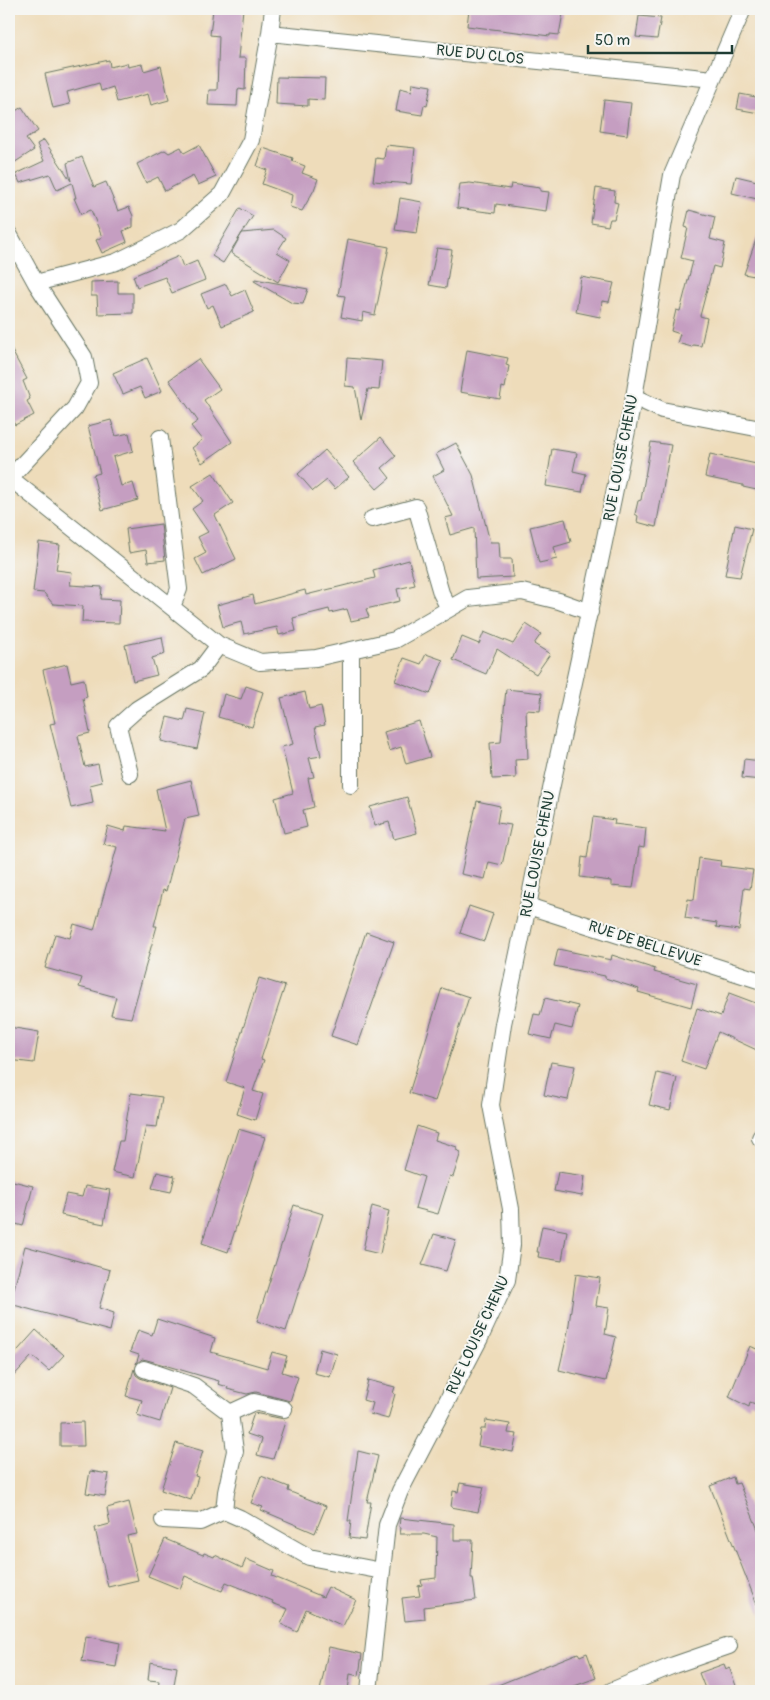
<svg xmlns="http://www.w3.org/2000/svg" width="770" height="1700" font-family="Pangolin,sans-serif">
	<rect width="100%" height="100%" fill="#f6f6f2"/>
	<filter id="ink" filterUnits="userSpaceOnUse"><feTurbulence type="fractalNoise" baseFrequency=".02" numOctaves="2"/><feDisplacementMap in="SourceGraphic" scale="10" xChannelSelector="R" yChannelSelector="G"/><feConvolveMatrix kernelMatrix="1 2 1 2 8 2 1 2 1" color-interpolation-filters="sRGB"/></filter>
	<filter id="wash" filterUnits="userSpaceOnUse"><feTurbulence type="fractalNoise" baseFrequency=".0096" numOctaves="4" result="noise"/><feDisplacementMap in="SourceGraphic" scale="20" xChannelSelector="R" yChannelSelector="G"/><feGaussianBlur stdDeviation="1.12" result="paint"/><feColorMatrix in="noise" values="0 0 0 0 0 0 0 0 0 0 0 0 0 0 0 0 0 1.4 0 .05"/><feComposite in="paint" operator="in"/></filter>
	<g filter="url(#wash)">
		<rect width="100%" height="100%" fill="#eedcba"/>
		<g id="blocks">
			<!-- building -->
			<path fill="#c59ec1" d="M213,9H243L238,58H246L245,90L238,89L237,106L208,105L209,90H217L219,36L210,35Z
				M469,9H539L563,13L559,35L550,34V36L467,26Z
				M639,16L661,18L657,39L636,37Z
				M109,60L110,67L127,63L128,67L142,64L144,71L161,66L169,100L151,105L148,94L117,102L113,87L101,91L99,83L67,92L70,104L53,108L45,74Z
				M277,77L325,78L324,100L308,99V106L276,104Z
				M413,83L431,86L427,106L424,105L422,115L396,111L400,88L412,91Z
				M740,94L761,98L759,113L737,109Z
				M604,100L631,103L627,135L600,131Z
				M22,107L38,131L26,139L34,150L9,166V115Z
				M44,140L71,181L67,163L82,157L94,187L106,182L118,211L129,207L133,216V227L123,231L127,242L102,253L96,240L102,237L91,210L81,214L74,198H76L72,183L57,190L50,174L20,183L16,174L44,161L37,144Z
				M199,145L216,177L198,185L193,176L165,191L158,177L146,183L137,164L165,150L169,153L181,147L184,153Z
				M386,145L415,148L411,184L373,181L376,158L384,159Z
				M263,148L293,158L292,161L305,166L302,173L318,179L314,190L302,211L290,207L292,195L262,184L267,170L257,166Z
				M736,176L761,182L757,199L732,193Z
				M470,183L510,189L511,184L540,188V191L549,192L546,211L496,204L495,213L457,208L460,184Z
				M596,188L615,191L614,202L618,203L614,219H610L608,226L591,223Z
				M400,198L422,202L417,233L395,230Z
				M240,208L253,216L223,263L212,256Z
				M689,210L715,217L710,239L725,243L720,268L713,266L700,316L707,318L701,346L693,345L692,347L677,343L680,334L671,331L676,310L680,311L693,261L681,258L688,228L685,227Z
				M274,230L286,238L277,252L290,260L278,282L231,253L242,233Z
				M759,231L761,232V269L759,277L744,274Z
				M348,239L389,247L375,315L363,312L362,321L341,317L345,296L338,295Z
				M437,248L452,250L446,288L429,285Z
				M179,256L183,267L197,261L205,280L172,293L165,277L137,287L133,276Z
				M581,277L614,283L609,302L602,301L600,317L576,312Z
				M255,279L308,289L303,304L292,303L254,281Z
				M118,281V293H133V313L98,314L97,296H91V282Z
				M226,284L232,296L245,290L254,312L222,326L213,305L207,308L201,294Z
				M10,347L27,379L23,381L30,399L27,401L34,415L15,425L12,420H9V348Z
				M467,350L508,358L506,365L509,366L505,388L502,387L500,399L460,392Z
				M147,358L162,391L145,398L140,387L123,394L113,373Z
				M347,358L382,361L379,390L368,389L361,420L355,387L345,386Z
				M198,359L220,389L204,400L232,442L202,463L192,448L202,440L191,426L198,421L169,380Z
				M111,420L116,436L129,433L133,451L113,457L121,486L133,483L138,500L102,510L93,475L100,473L88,426Z
				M381,437L396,456L382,468L390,478L377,489L353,462Z
				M651,442L671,445L656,527L637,522L638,516L635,514L638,501L641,500Z
				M456,443L473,475L490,542H499L500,559H512L513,577L476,579L474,528L450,535L445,518L453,516L433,476L444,470L436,454Z
				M552,449L577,453L573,471L586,474L582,492L546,486Z
				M325,450L349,477L335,489L327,480L313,491L298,474Z
				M710,454L761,465V491L743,487V485L705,477Z
				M213,473L233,503L215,515L236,559L203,575L195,559L206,553L198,537L208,532L192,509L203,501L192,486Z
				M565,519L571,542L554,547L557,559L539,563L530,527Z
				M161,524L165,560L148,562L146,550L129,553L126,529Z
				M735,525L752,529L740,577L725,575Z
				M39,542L60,545L56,570L72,572L70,585L102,587L101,599L120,600L119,623L82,622L83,606L53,604L44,593L33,592Z
				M409,560L415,585L397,589L400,601L366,609L369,617L351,621L347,609L330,613L329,609L293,618L296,631L279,635L277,627L244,634L241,622L223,627L217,605L253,595L255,604L305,590L306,595L375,578L373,570Z
				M526,624L541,634L534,644L550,654L536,674L497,649L486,674L453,660L462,637L479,644L484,632L513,644Z
				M162,637L165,654L152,658L157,675L133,681L125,645Z
				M426,654L443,660L430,694L395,681L404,658L421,664Z
				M67,664L71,682L84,679L87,697L83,698L90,733L78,736L85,767L98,764L102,782L90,785L93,803L71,808L50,724L55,723L43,670Z
				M246,686L263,692L252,727L218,717L224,694L241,699Z
				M506,689L542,693L540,711L526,710L528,759L515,760L516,778L492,779L490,743L501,742Z
				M305,692L309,709L321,706L325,725L315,727L321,756L309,758L314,777L308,778L314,807L303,810L307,827L284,833L275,798L293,793L282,747L293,744L281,698Z
				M187,709L205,713L197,749L161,741L167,717L184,721Z
				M419,721L430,757L406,764L401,747L389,751L384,732Z
				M744,759L761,761V780L742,778Z
				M191,780L199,816L185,819L166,891L163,890L154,926H157L131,1018L111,1015L116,997L79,987L82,978L45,968L55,934L70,938L74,924L94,930L117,847L103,844L108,826L125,831L126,826L165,831L156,789Z
				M407,797L417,833L394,839L389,822L375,826L370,807Z
				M477,801L500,806L497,823L511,825L502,865L489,862L485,879L461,874Z
				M593,817L615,820L614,824L646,828L644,848L639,847L633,888L611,886V881L580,877L582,857L587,858Z
				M699,858L721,861L720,866L753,870L750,889L744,888L739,930L716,927L717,923L685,918L688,899L694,900Z
				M469,906L493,914L484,941L460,933Z
				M366,932L394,942L358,1045L331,1036Z
				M558,949L611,960L612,955L655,969L654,972L697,984L691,1007L638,992L639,989L605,978V976L554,966Z
				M259,978L285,986L261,1059L264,1060L253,1091L263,1094L255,1120L237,1114L245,1088L226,1082Z
				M442,988L469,997L435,1101L409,1093Z
				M729,993L761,1005V1052L718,1032L704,1069L681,1061L697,1008L721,1016Z
				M545,998L578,1006L572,1029L555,1025L551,1039L529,1034L534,1014L540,1015Z
				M9,1027L39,1032L34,1063L9,1060Z
				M551,1062L575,1066L568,1100L544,1095Z
				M657,1073L677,1078L670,1110L649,1105Z
				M131,1093L162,1097L157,1127L146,1126L135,1177L112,1172L119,1141H123Z
				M417,1126L437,1133L435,1140L457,1147L456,1150L461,1152L453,1177L450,1176L438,1214L415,1208L424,1177L404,1170Z
				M238,1129L265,1137L228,1252L202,1243Z
				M157,1172L175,1176L171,1192L152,1188Z
				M558,1172L585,1176L582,1196L554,1191Z
				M9,1180L33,1186L23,1226L9,1222Z
				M85,1186L110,1190L104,1224L61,1215L66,1194L82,1197Z
				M294,1205L323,1214L286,1331L257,1321Z
				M372,1206L389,1211L380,1254L363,1250Z
				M542,1226L567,1231L562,1261L538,1257L539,1252H537Z
				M434,1234L456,1240L446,1271L422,1265Z
				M25,1246L110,1270L99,1308L114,1313L110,1331L10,1304Z
				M576,1274L600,1278L596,1306L609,1308L605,1334L616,1337L606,1381L559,1370L568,1331Z
				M157,1319L215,1338L211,1352L267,1368L272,1352L287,1356L282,1372L298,1377L290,1401L256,1392L247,1394L227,1389L228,1387L218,1384L219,1381L147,1360L142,1359L136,1364L139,1355L130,1352L138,1330L152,1335Z
				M36,1330L64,1355L49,1371L32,1356L9,1381V1360Z
				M750,1346L761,1351V1406L750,1402L749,1407L729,1397Z
				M320,1349L337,1354L330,1377L314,1373Z
				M134,1369L136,1375L140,1378L170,1388L160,1422L137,1415L142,1400L126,1396Z
				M368,1380L395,1387L393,1393L395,1394L388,1419L370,1414L373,1403L363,1400Z
				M254,1413L284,1419V1421L285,1422L273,1459L257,1455L262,1439L247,1434Z
				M486,1420L510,1424L508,1433L517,1434L513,1452L478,1446L481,1429H485Z
				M83,1422L84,1446H60V1423Z
				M176,1443L203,1451L195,1476L198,1477L191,1500L161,1490Z
				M358,1451L378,1456L367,1502H371L365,1540L349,1538L351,1521H348Z
				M90,1471L109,1474L105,1496L86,1493Z
				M261,1476L289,1487L288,1491L326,1506L315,1533L261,1510L263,1507L251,1503Z
				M733,1477L735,1484L739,1483L761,1537V1615L710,1486Z
				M460,1483L484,1487L478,1512L451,1507L453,1491L458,1492Z
				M129,1502L137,1534L127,1536L138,1580L108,1587L95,1528L110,1524L107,1508Z
				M400,1518L454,1524V1540H473L471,1578H473L476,1600L424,1607L425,1619L405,1621L402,1598L420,1596L418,1586L422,1585L421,1580L436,1578L437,1537L424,1534H400L401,1528L399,1527Z
				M165,1539L203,1555L204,1553L214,1557L215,1555L242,1568L246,1559L274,1571L272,1576L323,1597L328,1587L356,1600L343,1626L306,1609L297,1632L281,1624L288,1609L272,1603L273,1601L226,1582L222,1591L185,1576L180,1589L148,1576Z
				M86,1636L120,1643L116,1667L82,1661Z
				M329,1647L362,1654L359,1676L350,1674L348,1691H320Z
				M578,1653L580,1656L587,1653L596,1678L561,1691H483Z
				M150,1662L177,1667L173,1691H158L159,1681L148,1680Z
				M724,1664L726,1669L729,1667L738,1691H706L699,1673Z"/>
		</g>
	</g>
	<g filter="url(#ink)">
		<use href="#blocks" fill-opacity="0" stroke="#677563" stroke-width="1"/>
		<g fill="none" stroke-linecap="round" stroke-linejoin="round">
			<!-- street casing -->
			<g stroke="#677563" stroke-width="18">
				<path id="street" d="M270,33L713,79
					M9,234L36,283L84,357L89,383L75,408L9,479
					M36,283L116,262L155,243L181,230L222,194L251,140L270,33L273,9
					M634,397L662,410L761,429
					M160,438L179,589L172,607
					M10,478L219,645L260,662L316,658L395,640L468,598L522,592L559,601L590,612
					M372,519L416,507L441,593L449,609
					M130,774L118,726L137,709L201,669L219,645
					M351,785V650
					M528,906L761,981
					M760,1138L761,1136
					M144,1369L194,1386L230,1413L254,1402L284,1409
					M224,1511L226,1492L235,1451L230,1413
					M163,1520L200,1522L224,1511L240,1518L309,1557L382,1571
					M369,1691L387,1525L400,1491L480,1338L507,1280L512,1245L511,1209L491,1105L503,1024L528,906L550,794L602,552L634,397L672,175L743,9
					M611,1691L674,1665L729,1646"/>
			</g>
			<!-- street -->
			<use href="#street" stroke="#fff" stroke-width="16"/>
		</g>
	</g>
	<g text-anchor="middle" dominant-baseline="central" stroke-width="4" stroke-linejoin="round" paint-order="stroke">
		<!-- street labels -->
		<g font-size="15" fill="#1f3d34" stroke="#f6f6f2">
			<text transform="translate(480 55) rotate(6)">RUE DU CLOS</text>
			<text transform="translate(621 458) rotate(-79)">RUE LOUISE CHENU</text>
			<text transform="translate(538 854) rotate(-79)">RUE LOUISE CHENU</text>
			<text transform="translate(645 944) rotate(18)">RUE DE BELLEVUE</text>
			<text transform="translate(478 1335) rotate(-65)">RUE LOUISE CHENU</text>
		</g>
	</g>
	<!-- margin -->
	<rect width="770" height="1700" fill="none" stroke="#f6f6f2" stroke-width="30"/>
	<!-- scale -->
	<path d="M588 45v8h144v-8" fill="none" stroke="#1f3d34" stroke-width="2.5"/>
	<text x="595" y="45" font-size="15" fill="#1f3d34" stroke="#f6f6f2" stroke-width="4" paint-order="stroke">50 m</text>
</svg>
